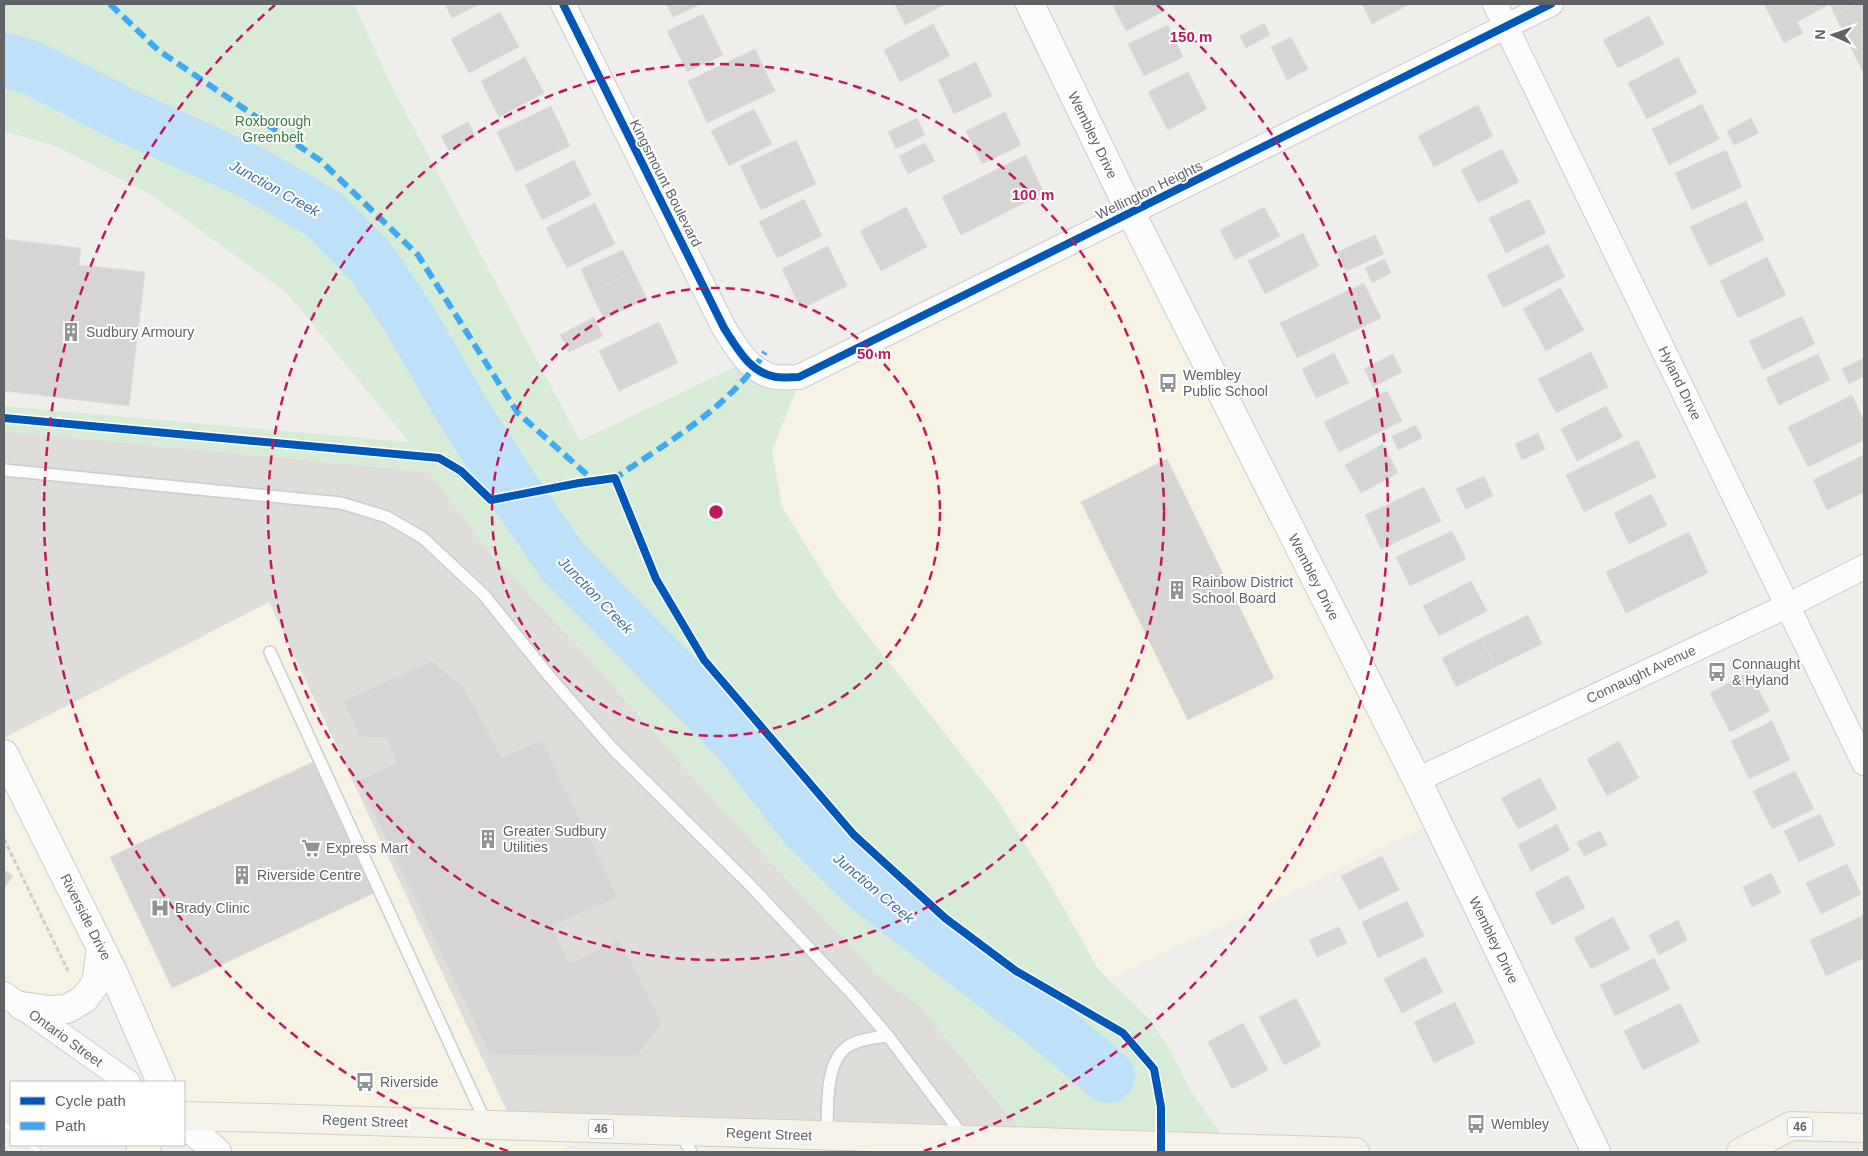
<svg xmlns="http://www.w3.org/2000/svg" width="1868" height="1156" font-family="Helvetica,sans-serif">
	<rect width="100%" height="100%" fill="#efeeea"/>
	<!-- commercial -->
	<path fill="#f7f3e4" d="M1130,216L1435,823L1109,980L1098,969L998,801L839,599L782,507L772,451L800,379Z
		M269,602L513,1124L602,1127L560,1152H219L184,1125V1082H159L97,965L66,1008L4,992V738Z"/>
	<!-- industrial -->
	<path fill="#dfddda" d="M4,431L429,472L495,560L569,636L722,810L878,976L918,1004L1029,1140L513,1124L269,602L4,738Z"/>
	<!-- green -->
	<path fill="#d8ebd6" d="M4,4H354L392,87L580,441L745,362L800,379L772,451L782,507L839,599L998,801L1050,884L1098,969L1150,1020L1171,1052L1191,1091L1230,1148L1398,1152H1142L1030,1140L918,1004L878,976L722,810L569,636L495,560L429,472L4,431V406L409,442L288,294L153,196L55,146L4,131Z"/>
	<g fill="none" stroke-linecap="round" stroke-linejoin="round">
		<!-- river -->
		<path stroke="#bfe0f9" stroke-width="54" d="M4,60L30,67L131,118L253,173L325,215L371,262L408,317L462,410L510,485L563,562L742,744L808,829L869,888L1048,1025L1108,1076"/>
	</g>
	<!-- building -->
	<path fill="#d6d5d3" stroke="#deddd9" d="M445,4H480L452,18Z
		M666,4H701L673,17Z
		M895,4H943L944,5L905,25Z
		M1117,4H1161L1164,11L1126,31L1113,6Z
		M1362,4H1410L1372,24Z
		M1764,4H1856L1835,15L1830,4L1797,22L1803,33L1784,43Z
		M1856,4H1864V74L1835,15Z
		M500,12L519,47L469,73L451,39Z
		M703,14L723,55L687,72L667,31Z
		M1649,16L1664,44L1618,68L1603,40Z
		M1264,23L1270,35L1246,48L1240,36Z
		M933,24L950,56L900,82L884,50Z
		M1168,25L1183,57L1144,76L1128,44Z
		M1291,37L1308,69L1287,80L1271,47Z
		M755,49L775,91L707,123L688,81Z
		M525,57L544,93L499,117L481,81Z
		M1678,57L1697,93L1647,119L1628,83Z
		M976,62L992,96L954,114L938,80Z
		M1188,72L1207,109L1168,130L1148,92Z
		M1702,104L1719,139L1669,165L1652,129Z
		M1478,105L1493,136L1434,167L1418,136Z
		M551,106L570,146L516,172L497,132Z
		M754,109L772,144L729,166L711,131Z
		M1005,112L1021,145L982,164L966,131Z
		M917,118L925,135L896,149L888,132Z
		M1751,118L1759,133L1734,145L1727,131Z
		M468,122L476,137L449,151L441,136Z
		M796,140L816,184L761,210L740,166Z
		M925,143L935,161L908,174L899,156Z
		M1502,149L1519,182L1478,203L1461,170Z
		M1726,150L1742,187L1692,210L1675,173Z
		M1026,155L1044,193L961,235L942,197Z
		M574,160L591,195L542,220L525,185Z
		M804,199L822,236L777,258L759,222Z
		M1529,199L1546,233L1506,253L1489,218Z
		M1746,201L1764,240L1709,266L1690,227Z
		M595,203L615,244L567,268L546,228Z
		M906,207L927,247L881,271L860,231Z
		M1264,207L1280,236L1235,260L1220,230Z
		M1303,233L1319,266L1265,294L1248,261Z
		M1375,235L1384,254L1346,271L1337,252Z
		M4,239L81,248L79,265L145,272L129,406L4,391Z
		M1548,244L1565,277L1503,308L1487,275Z
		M828,246L847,286L801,309L782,269Z
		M623,250L634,272L591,292L581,269Z
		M1767,257L1786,295L1738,318L1720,281Z
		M1385,259L1391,273L1372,283L1365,268Z
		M634,272L647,299L604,319L591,292Z
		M1364,283L1381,318L1297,358L1280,323Z
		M1560,288L1584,330L1546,351L1523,309Z
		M1802,316L1815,344L1763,370L1749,341Z
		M594,317L603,336L569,352L560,335Z
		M659,322L678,363L619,391L599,351Z
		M1591,352L1608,387L1556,413L1538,379Z
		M1334,353L1349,383L1316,398L1302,369Z
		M1393,354L1402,372L1373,387L1364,369Z
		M1818,354L1830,380L1779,405L1766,378Z
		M1864,358V376L1849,384L1842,369Z
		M1387,391L1402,421L1339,452L1324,422Z
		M1852,395L1864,421V440L1808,467L1788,427Z
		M1606,406L1623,437L1577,461L1561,429Z
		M1416,425L1422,438L1398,450L1392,436Z
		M1538,433L1545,449L1522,460L1515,444Z
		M1638,440L1656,477L1584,512L1566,475Z
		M1383,444L1398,473L1361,493L1345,465Z
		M1864,455V492L1827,510L1813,480Z
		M1167,459L1274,678L1188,720L1081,502Z
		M1484,476L1493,496L1466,509L1456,489Z
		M1424,487L1441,521L1381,549L1365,515Z
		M1651,494L1667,525L1629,544L1614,513Z
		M1452,531L1466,559L1410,586L1396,557Z
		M1689,532L1708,573L1626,613L1606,572Z
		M1471,581L1487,611L1439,636L1423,606Z
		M1528,615L1542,644L1495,667L1481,638Z
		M1481,638L1495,667L1456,687L1442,658Z
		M432,661L465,689L501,757L542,741L618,897L552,926L570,963L620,940L662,1023L637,1056L490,1055L358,781L396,763L387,738L360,737L343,701Z
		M1749,672L1770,711L1730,732L1710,693Z
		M1772,721L1790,760L1749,779L1731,741Z
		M1619,741L1639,778L1607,796L1587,759Z
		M313,762L374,893L172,988L110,857Z
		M1795,771L1814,809L1772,829L1753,791Z
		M1540,778L1557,809L1518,829L1501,798Z
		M1820,814L1835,845L1799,862L1784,831Z
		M1557,824L1570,850L1531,871L1518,845Z
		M1600,831L1607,845L1584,856L1577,842Z
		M1382,856L1399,890L1359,910L1341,876Z
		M1847,864L1861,894L1821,914L1806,883Z
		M4,870L13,876L4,888Z
		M1771,873L1781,893L1752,907L1743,887Z
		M1568,875L1585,908L1552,925L1535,893Z
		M1407,901L1424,936L1378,958L1362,922Z
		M1864,915V958L1826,976L1810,940Z
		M1613,917L1630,949L1591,969L1574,938Z
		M1678,920L1687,940L1659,955L1649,935Z
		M1339,927L1347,943L1317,957L1309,940Z
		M1425,957L1443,992L1402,1013L1384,979Z
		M1654,958L1670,989L1615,1016L1600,985Z
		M1296,998L1321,1046L1284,1065L1259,1017Z
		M1455,1002L1475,1043L1434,1063L1414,1022Z
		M1680,1003L1700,1042L1643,1070L1624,1031Z
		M1243,1023L1268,1070L1232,1089L1208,1042Z"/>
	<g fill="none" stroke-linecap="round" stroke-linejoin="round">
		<!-- lane casing -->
		<g stroke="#cbcccc" stroke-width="14">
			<path id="lane" d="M4,470L341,503L387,517L423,538L484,595L549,676L612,748L749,884L855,997L888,1036L963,1136
				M270,652L486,1123
				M680,1132L691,1152
				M827,1135C828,1111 824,1063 847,1047C858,1039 874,1038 888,1036"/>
		</g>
		<!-- street casing -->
		<g stroke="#cbcccc" stroke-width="26">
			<path id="street" d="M563,4L724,328C737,348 750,373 776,377C783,378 792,377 799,377L1551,4
				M1495,4L1864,763
				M1417,780L1789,605L1864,567
				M4,994L128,1082"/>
		</g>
		<!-- secondary casing -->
		<g stroke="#cacacb" stroke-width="30">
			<path id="secondary" d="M1030,4L1131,213L1417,780L1596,1152
				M4,754L114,974L161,1082
				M22,1006L50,1010L67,1009L84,999L96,983L101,948
				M184,1123L217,1152"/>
		</g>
		<!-- primary casing -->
		<g stroke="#d7ceb8" stroke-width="30">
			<path id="primary" d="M184,1116L304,1119L1355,1152
				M140,1152L147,1145
				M1741,1152L1791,1126L1864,1128"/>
		</g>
		<!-- path -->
		<path stroke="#cacfcc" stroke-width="3" stroke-dasharray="5 2.5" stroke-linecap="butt" d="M4,839L68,971"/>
		<!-- lane -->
		<use href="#lane" stroke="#fdfcfc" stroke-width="11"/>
		<!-- street -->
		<use href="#street" stroke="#fdfcfc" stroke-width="24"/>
		<!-- secondary -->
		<use href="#secondary" stroke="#fdfcfc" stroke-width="28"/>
		<!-- primary -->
		<use href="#primary" stroke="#f4f2e9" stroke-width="28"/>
		<!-- rail casing -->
		<g stroke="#e4e4e4" stroke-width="5.5">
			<path id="rail" d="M4,1124L11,1130
				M30,1145L40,1152"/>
		</g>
		<!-- rail -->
		<use href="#rail" stroke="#fff" stroke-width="4" stroke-dasharray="11" stroke-linecap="butt"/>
		<!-- quiet -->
		<path stroke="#3fa9f5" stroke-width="6" stroke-dasharray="12 6" stroke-linecap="butt" d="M110,4L158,50L321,161L418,255L517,412L594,481
			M612,479L615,478C668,442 730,407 765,352"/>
		<!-- cycleway casing -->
		<g stroke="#fff" stroke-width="11">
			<path id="cycleway" d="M563,4L724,328C737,348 750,373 776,377C783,378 792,377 799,377L1551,4
				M4,418L439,458L461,471L491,500L579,483L615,478L656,579L704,660L854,835L945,918L1016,971L1123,1033L1154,1069L1161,1107V1152"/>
		</g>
		<!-- cycleway -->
		<use href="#cycleway" stroke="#0057b8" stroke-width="8"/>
	</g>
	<!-- distance rings -->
	<g fill="none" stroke="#c2185b" stroke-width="2.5" stroke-dasharray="9 6">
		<circle cx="716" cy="512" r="224"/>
		<circle cx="716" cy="512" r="448"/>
		<path d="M508 1151A672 672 0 0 1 275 5M1157 5A672 672 0 0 1 924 1151"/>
	</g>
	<!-- icons -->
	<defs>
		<g id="building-bare" transform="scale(1.5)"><path d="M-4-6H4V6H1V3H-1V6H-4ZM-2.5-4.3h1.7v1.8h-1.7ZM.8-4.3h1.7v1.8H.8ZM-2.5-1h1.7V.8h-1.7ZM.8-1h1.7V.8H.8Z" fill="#919496" stroke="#fff" stroke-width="2.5" paint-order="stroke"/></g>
		<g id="bus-bare" transform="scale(1.5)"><path d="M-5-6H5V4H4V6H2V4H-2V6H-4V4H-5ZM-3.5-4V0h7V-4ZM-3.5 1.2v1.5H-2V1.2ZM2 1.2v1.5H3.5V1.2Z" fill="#919496" stroke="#fff" stroke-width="2.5" paint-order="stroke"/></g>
		<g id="supermarket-bare" transform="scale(1.5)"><path d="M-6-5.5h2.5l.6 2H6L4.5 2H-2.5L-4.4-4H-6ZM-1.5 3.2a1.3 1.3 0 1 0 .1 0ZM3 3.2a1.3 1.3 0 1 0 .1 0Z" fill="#919496" stroke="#fff" stroke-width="2.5" paint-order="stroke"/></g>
		<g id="hospital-bare" transform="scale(1.5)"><path d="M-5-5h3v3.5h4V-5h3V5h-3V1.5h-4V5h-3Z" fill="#919496" stroke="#fff" stroke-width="2.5" paint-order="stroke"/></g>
	</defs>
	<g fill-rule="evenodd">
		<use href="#building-bare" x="71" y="332"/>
		<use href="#bus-bare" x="1168" y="383"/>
		<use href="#building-bare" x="1177" y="590"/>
		<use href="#bus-bare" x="1717" y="672"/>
		<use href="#building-bare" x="488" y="839"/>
		<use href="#supermarket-bare" x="311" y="848"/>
		<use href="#building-bare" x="242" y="875"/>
		<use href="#hospital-bare" x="160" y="908"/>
		<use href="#bus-bare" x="365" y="1082"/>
		<use href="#bus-bare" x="1476" y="1124"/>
	</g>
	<g text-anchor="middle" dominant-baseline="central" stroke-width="4" stroke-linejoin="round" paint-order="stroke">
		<!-- shield labels -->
		<g fill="#fff" stroke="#8f9295" stroke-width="1">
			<rect x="1787.5" y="1117.5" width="25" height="19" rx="4"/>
			<rect x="588.5" y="1119.5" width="25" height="19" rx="4"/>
		</g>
		<g font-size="12" font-weight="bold" fill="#5f6368">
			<text x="1800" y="1127">46</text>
			<text x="601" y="1129">46</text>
		</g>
		<!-- park labels -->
		<g font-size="14" fill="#348238" stroke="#fff">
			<text x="273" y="121">Roxborough<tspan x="273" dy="16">Greenbelt</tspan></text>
		</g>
		<!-- street labels -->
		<g font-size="14" fill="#5f6368" stroke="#fff">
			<text transform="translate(1093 135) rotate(64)">Wembley Drive</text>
			<text transform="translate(666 183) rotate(63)">Kingsmount Boulevard</text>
			<text transform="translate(1149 190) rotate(-26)">Wellington Heights</text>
			<text transform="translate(1680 383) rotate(64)">Hyland Drive</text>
			<text transform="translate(1314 577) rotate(63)">Wembley Drive</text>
			<text transform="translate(1641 674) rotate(-25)">Connaught Avenue</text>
			<text transform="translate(86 917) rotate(63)">Riverside Drive</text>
			<text transform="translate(1494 940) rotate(64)">Wembley Drive</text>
			<text transform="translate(66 1038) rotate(36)">Ontario Street</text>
			<text transform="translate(365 1121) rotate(2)">Regent Street</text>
			<text transform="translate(769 1134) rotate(2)">Regent Street</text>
		</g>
		<!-- poi labels -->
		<g font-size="14" fill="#5f6368" stroke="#fff" text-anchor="start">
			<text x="86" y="332">Sudbury Armoury</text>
			<text x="1183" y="375">Wembley<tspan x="1183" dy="16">Public School</tspan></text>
			<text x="1192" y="582">Rainbow District<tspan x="1192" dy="16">School Board</tspan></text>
			<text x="1732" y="664">Connaught<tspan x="1732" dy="16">&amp; Hyland</tspan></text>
			<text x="503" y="831">Greater Sudbury<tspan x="503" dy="16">Utilities</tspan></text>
			<text x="326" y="848">Express Mart</text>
			<text x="257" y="875">Riverside Centre</text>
			<text x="175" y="908">Brady Clinic</text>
			<text x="380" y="1082">Riverside</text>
			<text x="1491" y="1124">Wembley</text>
		</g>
		<!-- water labels -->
		<g font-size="15" font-style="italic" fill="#4174aa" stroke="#fff">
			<text transform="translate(275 188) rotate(29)">Junction Creek</text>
			<text transform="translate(596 595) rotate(46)">Junction Creek</text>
			<text transform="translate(874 888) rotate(40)">Junction Creek</text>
		</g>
	</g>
	<circle cx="716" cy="512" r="8" fill="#c2185b" stroke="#fff" stroke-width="2.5"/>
	<g font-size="15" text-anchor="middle" font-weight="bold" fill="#c2185b" stroke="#fff" stroke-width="4" stroke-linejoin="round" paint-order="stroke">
		<text x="1191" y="42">150 m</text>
		<text x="1033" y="200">100 m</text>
		<text x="874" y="359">50 m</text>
	</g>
	<!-- border -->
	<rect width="1868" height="1156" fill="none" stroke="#5f6368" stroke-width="10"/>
	<!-- legend -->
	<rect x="10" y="1081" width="175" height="65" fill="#ffffff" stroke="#bfc1c3"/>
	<rect x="20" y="1097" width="25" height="8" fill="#0057b8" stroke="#bfc1c3"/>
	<text x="55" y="1106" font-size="15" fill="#5f6368">Cycle path</text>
	<rect x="20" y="1122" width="25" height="8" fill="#3fa9f5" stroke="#bfc1c3"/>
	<text x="55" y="1131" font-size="15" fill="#5f6368">Path</text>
	<!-- north arrow -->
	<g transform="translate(1833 35) rotate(272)" stroke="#ffffff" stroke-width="4" paint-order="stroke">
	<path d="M0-4L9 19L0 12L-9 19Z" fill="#5f6368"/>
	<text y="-8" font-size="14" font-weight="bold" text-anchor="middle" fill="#5f6368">N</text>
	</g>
</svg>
